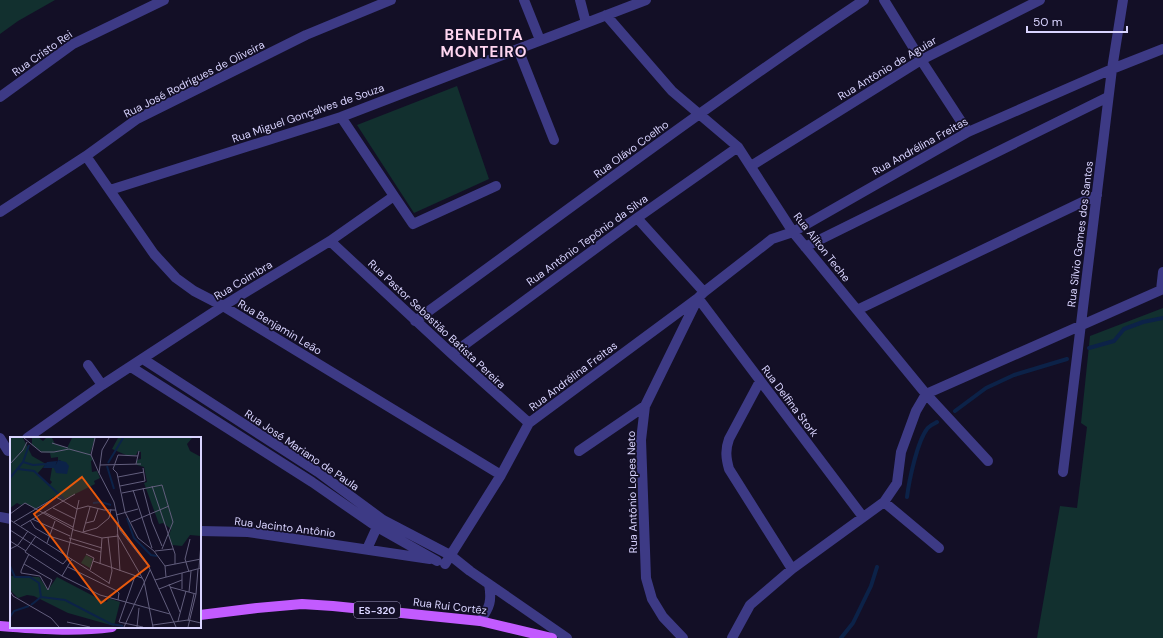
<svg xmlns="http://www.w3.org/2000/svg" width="1163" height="638" font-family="'DM Sans',sans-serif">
	<rect width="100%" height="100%" fill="#130f26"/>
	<!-- green -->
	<path fill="#12302f" d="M0,0H55L18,21L0,34Z
		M457,86L489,179L414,213L357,125Z
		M1163,308V638H1037L1060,506L1077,508L1087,427L1081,423L1090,336Z"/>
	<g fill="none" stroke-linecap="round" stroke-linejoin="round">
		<!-- stream -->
		<path stroke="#0c2248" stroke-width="4" d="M1089,348L1114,341L1124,329L1143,322L1163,318
			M955,411L986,388L1014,375L1067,359
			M907,497C909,481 917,442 927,429C929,426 934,424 937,422
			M841,638L853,623L871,586L877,567"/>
		<!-- minor -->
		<path stroke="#3d3a85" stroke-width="10" d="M524,0L540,40
			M580,0L586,23
			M884,0L921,60L968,132
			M606,15L672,91L738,147L793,232L926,394L988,461
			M518,49L554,140
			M0,97L73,44L164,0
			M86,156L154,254L176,278L194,291L223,306L501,475
			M751,166L921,60L1040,0
			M110,190L341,117L646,0
			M394,196L413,224L496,186
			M0,212L86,156L137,119L306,35L391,0
			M637,218L704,292
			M330,241L452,354L529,423
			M805,247L1108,97
			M857,310L1097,195
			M415,321C564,213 711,102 864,0
			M452,354L637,218L738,147
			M143,359L318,472L383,520L450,555L470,571L567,638
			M88,365L102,385
			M131,367L312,482L377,527L437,561
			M760,381L729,439C725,450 726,458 729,469L792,569
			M0,438L8,451
			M27,438L102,385L223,306L330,241L394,196L341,117
			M579,451L645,406
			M1063,472L1112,69L1123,0
			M884,502L939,548
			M0,517L11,519
			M200,531L248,532L430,559
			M367,549L377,527L381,523
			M445,564L501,475L529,423L698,298L704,292L772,239L793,232L968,132L1112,69L1163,49
			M480,621C490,607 492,601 489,584
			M683,638L663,617L652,599L646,578L641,440L645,406L698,298L863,517
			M732,638L750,605L792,569L884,502L897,483L901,452L916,411L926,394L1161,290L1163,272"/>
		<!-- major -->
		<path stroke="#c25bff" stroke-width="10" d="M200,615L257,608L302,604L333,606L480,621L552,638
			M0,626C37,629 75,632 112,627"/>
	</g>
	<g text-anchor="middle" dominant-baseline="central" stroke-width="3.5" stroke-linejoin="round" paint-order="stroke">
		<!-- shield labels -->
		<rect fill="#130f26" stroke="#9e99be" stroke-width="1" x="354" y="602" width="46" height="16" rx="3"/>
		<g font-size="10" font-weight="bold" fill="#d9d4ff">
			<text x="377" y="610">ES-320</text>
		</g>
		<!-- street labels -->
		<g font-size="11" fill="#d9d4ff" stroke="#130f26">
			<text transform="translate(42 53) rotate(-35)">Rua Cristo Rei</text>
			<text transform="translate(887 68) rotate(-31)">Rua Antônio de Aguiar</text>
			<text transform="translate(194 79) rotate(-27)">Rua José Rodrigues de Oliveira</text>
			<text transform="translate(308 113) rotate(-19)">Rua Miguel Gonçalves de Souza</text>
			<text transform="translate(920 146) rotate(-29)">Rua Andrélina Freitas</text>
			<text transform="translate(631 149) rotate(-36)">Rua Olávo Coelho</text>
			<text transform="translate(1080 234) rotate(-83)">Rua Sílvio Gomes dos Santos</text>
			<text transform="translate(587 240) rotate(-36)">Rua Antônio Tepônio da Silva</text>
			<text transform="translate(822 247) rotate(52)">Rua Ailton Teche</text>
			<text transform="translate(243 280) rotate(-31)">Rua Coimbra</text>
			<text transform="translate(437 324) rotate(43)">Rua Pastor Sebastião Batista Pereira</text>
			<text transform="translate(280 327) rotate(31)">Rua Benjamin Leão</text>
			<text transform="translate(573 376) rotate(-37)">Rua Andrélina Freitas</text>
			<text transform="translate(790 401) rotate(53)">Rua Delfina Stork</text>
			<text transform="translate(302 450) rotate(34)">Rua José Mariano de Paula</text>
			<text transform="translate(632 492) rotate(-91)">Rua Antônio Lopes Neto</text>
			<text transform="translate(285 527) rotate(7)">Rua Jacinto Antônio</text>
			<text transform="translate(450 606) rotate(7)">Rua Rui Cortêz</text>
		</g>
		<!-- district labels -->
		<g font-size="15" font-weight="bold" letter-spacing="1" fill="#ffd6f0" stroke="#130f26">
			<text x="484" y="35">BENEDITA<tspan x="484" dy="17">MONTEIRO</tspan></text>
		</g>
	</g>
	<!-- overview -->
	<g transform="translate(10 437)">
		<rect width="191" height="191" fill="#130f26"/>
		<path d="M0,1H13L22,19L36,27L27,37L39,49L42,45L40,43L42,31L51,23H48V20L41,21L40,16L32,15L22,8V1H29L33,4L36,1H42L45,7L57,11L62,1H85L80,17L83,23L81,24L82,35L87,34L90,41L84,44L85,47L53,63L45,59L25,72L15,66L11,68L7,66L0,71ZM108,1H182L177,7L180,14L191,20V99L180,98L172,109L162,108L159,99L161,92L153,86L149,87L134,46L137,45L134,30L127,28V23L131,22V15L128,14L126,18H116L102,12ZM76,118L83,122L80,131L71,126ZM0,139L29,140L38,153L47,140L91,163L97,165L98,161L110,165L104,189L58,176L24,159L17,158L8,161L0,153Z" fill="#12302f"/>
		<path d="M48,23L56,25L59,29L57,37L46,36L44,31H33L37,25L47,24L45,30Z" fill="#0c2248"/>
		<path fill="none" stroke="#0c2248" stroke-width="2" d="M13,25L23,28L37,27M98,26L113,1M97,29L104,52M8,32L24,34L54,62M0,41L13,25L19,8M83,66L91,65L101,68M117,81L124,101L141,118L147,119M0,129L5,140H20L29,146L31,160M31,160L55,163L101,187L113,189M21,168L31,160M0,180L4,174L19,169"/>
		<path fill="none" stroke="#625e7d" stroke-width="1" d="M14,1L31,15H44L59,12L81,18M85,1L81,18L89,36M99,1L92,13L89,36L104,65L110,93L139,130L166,190M42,6L58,11M128,19L108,18L103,32L107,36L115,75L128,101L144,114L155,129M0,27L13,13L17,5M126,27L129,14M90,28L131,27M108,40L134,35M110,49L135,44L133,31M142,49L165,117V127M133,51L142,85L152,109M123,53L142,111M112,56L152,48L163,85L152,112M80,70L73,95L87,91L99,81L101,72M43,71L65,82M34,75L63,90M0,77L15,66L64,93L92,101L108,99M106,78L128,72M22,82L60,99M0,83L99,146M20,83L25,91L39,99L91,115M4,85L46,60L67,72L78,69L94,73H106M107,85L110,134M121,85L159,69M76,86L84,84L88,72M11,89L65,57M0,93L53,127L59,120M107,97L134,144L143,190M26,99L15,115L52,139L90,158L160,177M98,100L102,134L99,147M59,101L92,111M0,104L16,114M37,106L45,84M0,112L8,108L18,94M145,114L163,112M76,117L84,121L83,124M57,119L69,63M14,127L42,143L38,153L30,139L11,136V134L14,127L19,117M90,127L92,101M58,130L107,154L109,156L108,163M189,131L191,106M80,133L83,124L132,141M179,135L175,122L180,102M52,139L62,122M125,139L109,185L133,190M156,140L155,129L191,122M145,143L191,131M159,147L170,175M160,150L186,157M149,152L172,143M172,152V136M0,154L3,159L41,181L49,190M179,155L181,134M168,184L176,154M178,184L184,157M57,185L80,190M143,188L178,183L191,186M114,190L140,133M127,190L129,171M178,190L186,157L188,132"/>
		<path fill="#e8590c" fill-opacity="0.15" stroke="#e8590c" stroke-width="2" d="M72,40L139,129L91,166L24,77Z"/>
		<rect width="191" height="191" fill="none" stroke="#d9d4ff" stroke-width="2"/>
	</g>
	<!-- scale -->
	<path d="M1027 26v6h100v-6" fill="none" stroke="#d9d4ff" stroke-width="2"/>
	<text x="1033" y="26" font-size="12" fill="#d9d4ff" stroke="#130f26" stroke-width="3" paint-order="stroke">50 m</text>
</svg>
